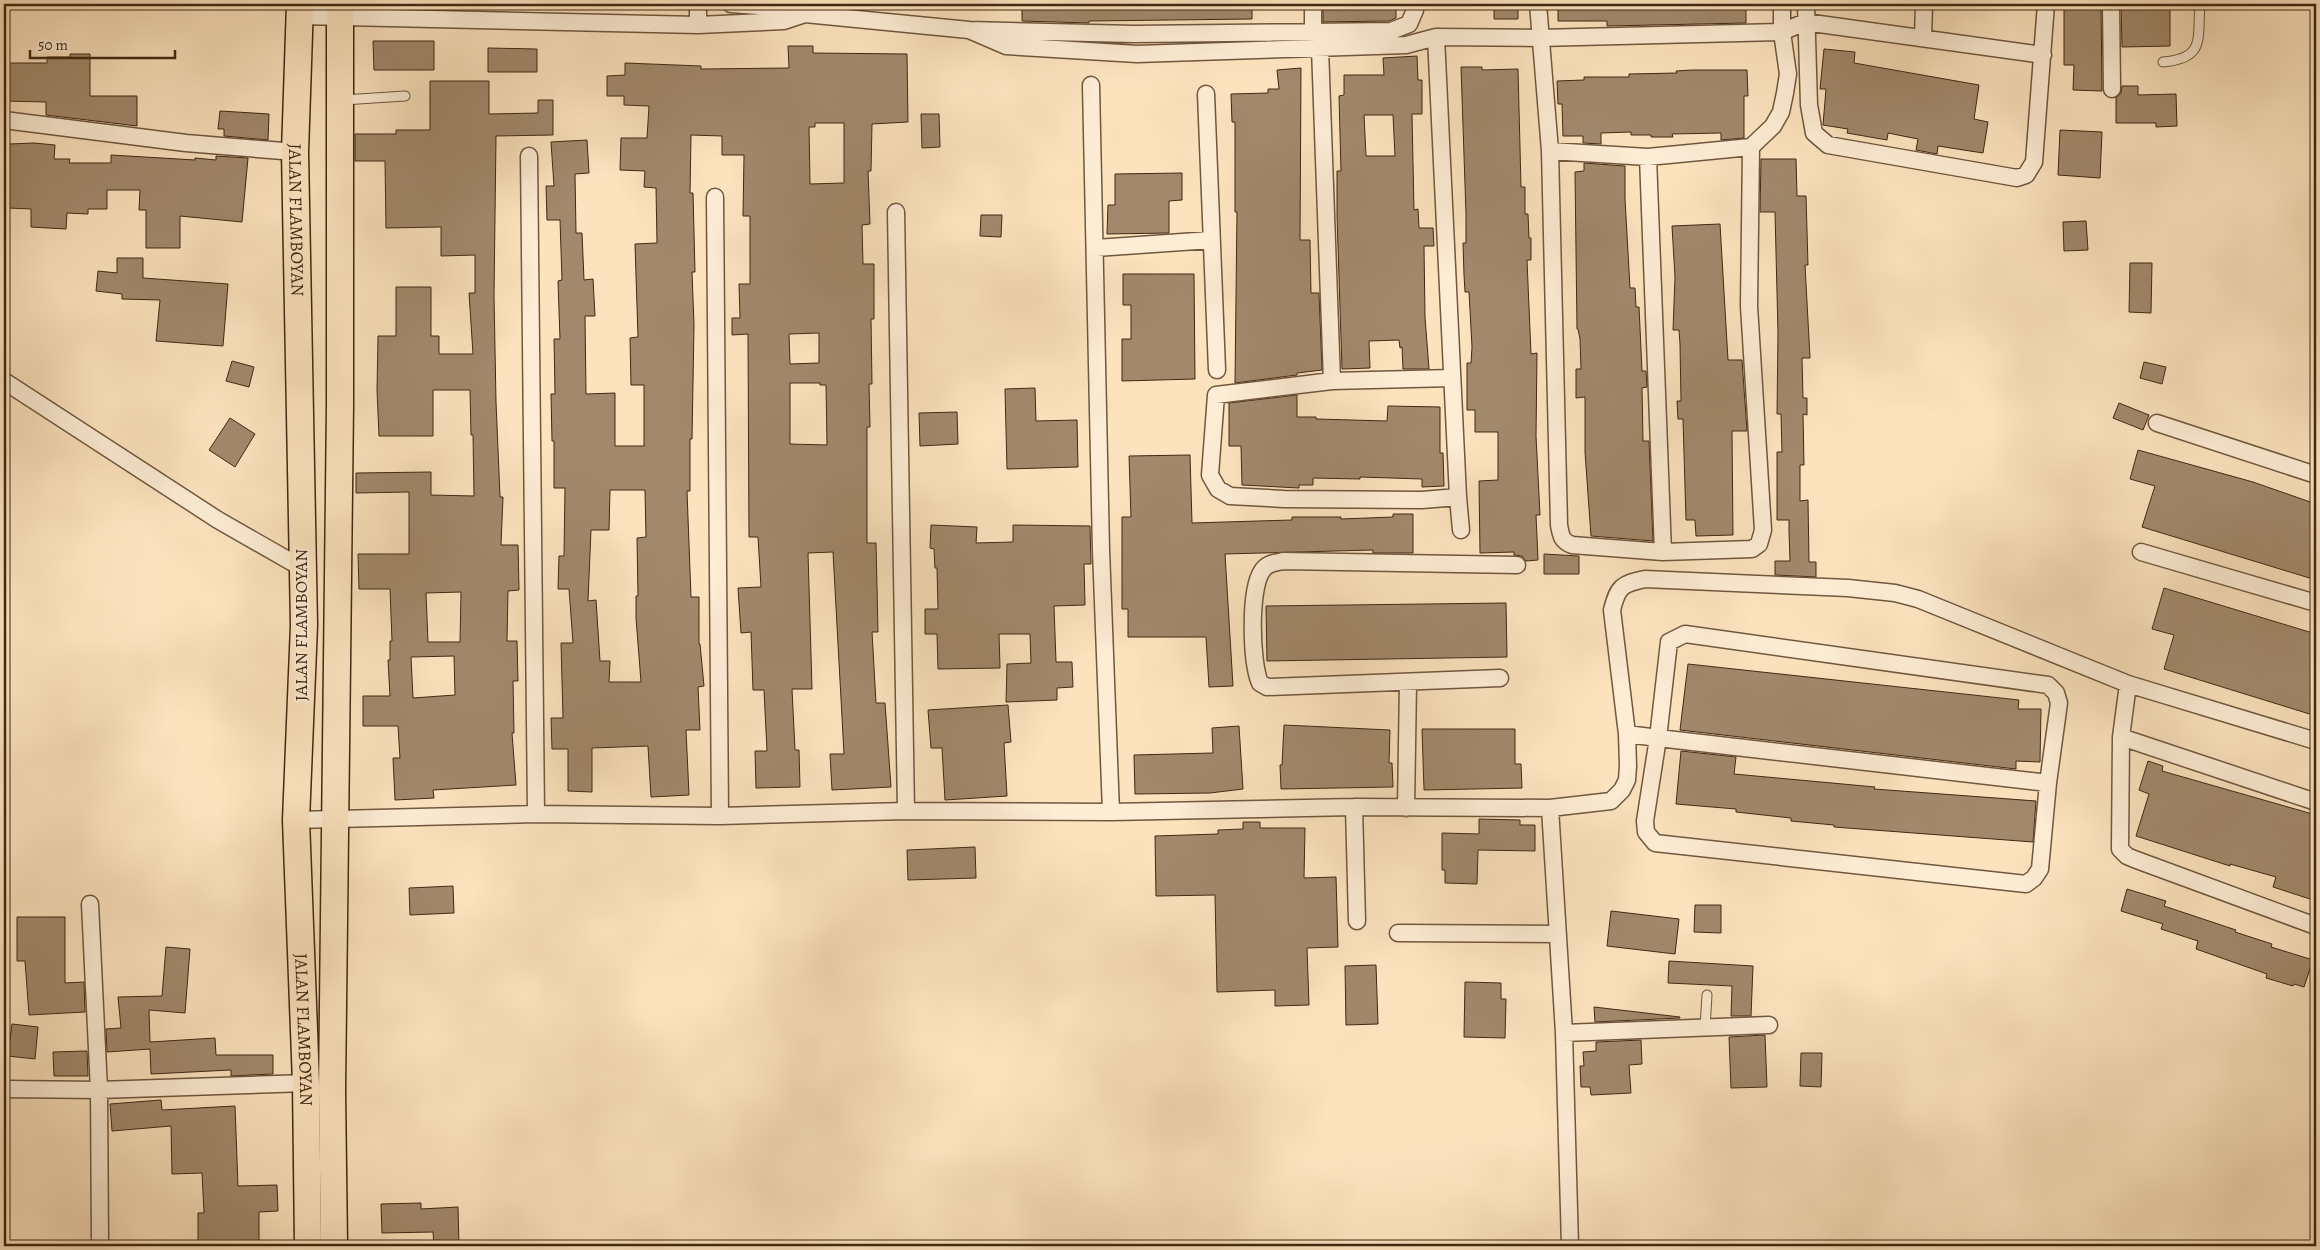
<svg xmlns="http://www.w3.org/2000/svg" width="2320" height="1250" font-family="Alegreya,serif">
	<rect width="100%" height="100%" fill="#fce3be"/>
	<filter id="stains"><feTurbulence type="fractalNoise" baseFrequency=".004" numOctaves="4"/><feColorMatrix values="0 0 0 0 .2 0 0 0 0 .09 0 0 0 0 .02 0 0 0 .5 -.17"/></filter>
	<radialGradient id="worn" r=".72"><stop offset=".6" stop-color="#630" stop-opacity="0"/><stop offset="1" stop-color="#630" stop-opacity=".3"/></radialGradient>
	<!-- building -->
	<path fill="#a2896c" stroke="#412813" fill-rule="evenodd" d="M1022,4H1252V19L1089,21V23L1022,21Z
		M1323,4H1396V18L1389,21L1323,22Z
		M1494,4H1518V19H1494Z
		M1558,4H1746V23L1607,26V21H1558Z
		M2064,4H2101L2102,91L2073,90L2074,65H2064Z
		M2121,4H2170V46L2122,47Z
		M373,41H434V70H374Z
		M788,46H813V53L907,54L908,122L872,124L871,171H868L870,224L862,225L863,264H874V319H871L872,384H869L870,427H867V543H876L878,632H872L876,703H885L891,787L832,790L830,754H844L833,552L808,553L812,689H792L795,750H799L800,787L756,788L755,751H767L764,690H753L751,632L741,633L738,588L761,587L758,537H749L748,334L732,335V318H740L739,284H750V216H743L744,155H722V136L691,135L690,193H693L695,272H692L694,325L692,439H690V491H687L691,597H699V644H700L704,686L698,687L700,730H686L689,795L651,797L648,746L592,748V792L568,791V749H552L551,718H563L561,643H573L569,589H558L559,556H564L565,488H554V441H552L551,394H555L554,339H560L558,281L562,280L560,220H547L546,186H554L551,142L587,140L589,173L575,174L576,233H582L584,280L593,279L595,316H585L586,394L615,393V446H644V385H631L630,338L638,337L635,244L657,243L656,188L644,187L645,171L620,170L621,138H647L649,106L624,105V96H607V76L625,75V63L701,66V69L789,68ZM815,123H844V183L810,184L809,127H815ZM819,333V363L790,364L789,334ZM790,383H820V385H826L827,445L790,444ZM610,490H645L646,537L637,538L638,596H636V618L641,682H609L610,661H600L596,600L588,601L591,530H609Z
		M488,48L537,49V72H488Z
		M1824,49L1855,52L1854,63L1979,85L1974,119L1988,122L1983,153L1938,146L1937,154L1916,150L1918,139L1888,133L1887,140L1847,133L1848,129L1823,125L1826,89H1820Z
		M70,54H90V96H137V126L46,115V102L4,101V63H47V57H70Z
		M1417,56L1418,80H1422V114H1412L1414,210L1418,209L1419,228H1433L1434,246H1424L1425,317L1429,369H1403L1402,347L1400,348L1399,340L1369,341L1370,368L1342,369L1337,215V171H1341L1339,96L1344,95V75H1384L1383,58ZM1364,115H1393L1395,156H1366Z
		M1461,67H1482V70L1518,69L1521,187H1525V214H1528L1529,238H1531V260H1527L1531,354L1537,353L1536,436L1540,515H1536L1538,560L1526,561L1522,556L1514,555V552L1480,553L1479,481L1498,480V432H1475V410H1467V363H1471L1472,347L1469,292H1465L1464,275L1463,243H1466V214Z
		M1301,68L1300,240H1310L1311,293H1319L1322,370L1297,373V375L1235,383L1237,212H1235V122H1232L1231,94L1268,93V89H1279L1277,70Z
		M1692,70H1747L1748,96H1744V138L1721,140V133L1672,134L1673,137H1651V135H1631V132L1601,133V144L1583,143V136H1563L1562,104H1558L1557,81L1584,80V77H1629V74L1677,73L1676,71Z
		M430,81H489V114L538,113V100H553V135L496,136L494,296L496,402L500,497H503L501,545H518L519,590L508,591L507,641H517L518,681H513L514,733H512L516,785L433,790L434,798L395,800L393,758H400L398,726H363V696H390L388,660H390V641H392L390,589H359L358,554H409V492L356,493V473L431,472V495L474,496L473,435H471L470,390H433V436H379L377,390L378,336H396V287H431V336H439V354H473L469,293H475V255L441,256V227L386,228L385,161H355V134H396V130H430ZM461,592L460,642H428L426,593ZM454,656L455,695L413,698L411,657Z
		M2122,86H2138V95L2176,94L2177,126L2156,127V123H2116V98L2121,93Z
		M220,111L269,114L268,140L224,136V129H218Z
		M921,114H939L940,147L922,148Z
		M2060,130L2102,132L2100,178L2058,175Z
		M34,143L55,145L54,159H70L69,163H111V155L195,160V158L216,160V156L248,158L242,222L180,216V248H146V210H139L140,190H107V209H88V214L67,213L66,229L31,227V209L8,208L9,144Z
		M1761,159H1796L1797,196H1806L1808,265H1805L1810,358H1802L1803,398H1807V415L1803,414L1804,465H1800V501L1808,500L1809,562H1816V577L1775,575V561H1790L1789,531V520H1777V452H1782L1781,414H1777L1778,333L1775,212H1760Z
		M1584,163L1625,166V199L1630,288H1635L1636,307H1639L1642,371H1646L1647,387L1642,388L1643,441H1649L1653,541L1591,536L1585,452V397L1576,398V369H1581L1580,339L1578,329H1577L1575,172L1584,171Z
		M1182,173V200L1169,201V233L1107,234L1108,205H1115V174Z
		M981,215H1002L1001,237L980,236Z
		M2086,221L2088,250L2064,251L2063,222Z
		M1720,224L1728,360H1742L1747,431H1732L1733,535L1696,536L1695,520H1686L1683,419H1678L1677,401H1681L1680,344L1679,330H1673L1675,277L1672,226Z
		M117,258H143V278L228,284L223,346L156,341L160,300L122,299V294L96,291L98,271L117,273Z
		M2130,263H2152L2151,313L2129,312Z
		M1123,274H1194L1195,379L1122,381V339H1131V305H1123Z
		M232,361L254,367L249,387L226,381Z
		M2144,362L2166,367L2162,384L2140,378Z
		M1035,388L1036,421L1077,420L1078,467L1007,469L1005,389Z
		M1297,395V417H1316V419L1387,421L1388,406L1440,407V453H1443L1444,486L1422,487V479L1360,477V479L1313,478V485H1299V488L1242,485L1241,446H1229V403Z
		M2119,403L2149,415L2143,430L2113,418Z
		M957,412L958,444L920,446L919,413Z
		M230,418L255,434L235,467L209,450Z
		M2138,450L2253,482L2316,504V580L2142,527L2155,486L2130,479Z
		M1190,455L1192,523L1292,520V517H1341V519L1393,517V514H1413V553H1373V550L1225,554L1233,686L1209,687L1206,637H1128V609H1122V517H1131L1129,456Z
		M931,525L977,527L976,543L1013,542V525L1090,526L1091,564H1084L1085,605L1054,606L1056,662H1072L1073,687L1057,688V700L1006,702L1007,664L1031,663L1030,634H999L1000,668L938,669L937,634H925V609H938L937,568H935L934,549L930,548Z
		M1544,554L1579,556V574H1544Z
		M2164,588L2316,634V716L2164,669L2174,635L2152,629Z
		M1506,603L1507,657L1267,661L1266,606Z
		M1688,664L2019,700L2018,709H2041L2040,762L2016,761V769L1680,730Z
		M1008,705L1011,742L1004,743L1007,796L945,800L942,748H931L928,710Z
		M1284,725L1390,730L1389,763H1392L1393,787L1281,789L1280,765H1282Z
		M1239,726L1243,789L1210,793L1135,794L1134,755L1213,753L1212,728Z
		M1422,729H1515V764H1521L1522,788L1424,790Z
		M1681,751L1736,757L1734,774L1875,787L1874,789L2036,801L2033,842L1834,827V825L1791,821V818L1736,812V809L1676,804Z
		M2148,761L2163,766L2162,771L2316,815V901L2273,887L2276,877L2230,864V866L2136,836L2149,794L2139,790Z
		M1479,819L1520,820V825H1535V851L1478,850L1477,884L1445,883V870H1442V833L1479,834Z
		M1243,822H1260V828H1305L1304,878L1336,877L1338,947L1307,948L1309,1005L1275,1006V990L1217,992L1215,895L1156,896L1155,836L1218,834V830L1243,829Z
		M975,847L976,878L908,880L907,850Z
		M453,886L454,913L410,915L409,888Z
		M2127,889L2166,901L2164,906L2236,930L2235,932L2272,944L2271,947L2313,960L2304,987L2294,984L2293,986L2266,978L2267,974L2196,949L2198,941L2161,929L2163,924L2121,911Z
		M1695,905H1721V933L1694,932Z
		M1611,911L1679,919L1675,954L1607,946Z
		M17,917H65V983L84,982L85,1012L29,1015L25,961H17Z
		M166,947L190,949L185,1013L149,1010L150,1042L215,1038L216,1055H273V1074L231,1076V1070L151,1074L150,1049L107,1052L106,1029L121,1028L118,997L162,996Z
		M1669,961L1753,966L1751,1016H1731L1732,986L1668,983Z
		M1376,965L1378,1024L1346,1025L1345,966Z
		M1465,982L1501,983V999H1506L1505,1038L1464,1037Z
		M1594,1007L1680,1017V1018L1595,1022Z
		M12,1024L38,1027L35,1059L8,1056Z
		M1765,1035L1767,1087L1731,1088L1729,1037Z
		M1641,1040L1642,1064L1629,1065L1631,1093L1591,1095L1590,1087H1581L1580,1066H1584L1583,1052L1596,1051V1042Z
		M87,1051L88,1076H54L53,1052Z
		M1801,1053H1822L1821,1087L1800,1086Z
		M161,1100L162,1110L235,1106L238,1186L277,1185L278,1211L259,1212V1243H198V1213H204L202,1173L172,1174L171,1126L112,1131L110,1104Z
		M421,1203V1209L458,1207L459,1246H434L433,1232L382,1233L381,1204Z"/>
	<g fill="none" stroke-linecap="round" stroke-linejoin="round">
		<!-- lane casing -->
		<g stroke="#70573e" stroke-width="11">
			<path id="lane" d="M2163,62C2206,58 2197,39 2200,4
				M343,100L405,96
				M1705,1027L1707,995"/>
		</g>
		<!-- street casing -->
		<g stroke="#70573e" stroke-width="19">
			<path id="street" d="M731,4L786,8L805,14L969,30L1134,34L1391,31L1409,24L1415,10V4
				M1538,4L1550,151L1559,525C1561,535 1561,541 1572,545L1663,552L1752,549L1759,544L1763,530L1749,306L1751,147
				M1806,4L1809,105L1814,133L1828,145L2017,178L2026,175L2034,162L2046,4
				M2111,4L2112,89
				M300,16L698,25L784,21L805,14
				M698,25V4
				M969,30L1006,46L1137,54L1406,45L1436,37L1539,38L1782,32L1805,22L2043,55
				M1313,32V4
				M1436,37L1458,497L1422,500L1284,499L1230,496L1218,489L1210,475L1216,395L1332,381L1452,378
				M1923,38L1924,4
				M1320,48L1332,381
				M1091,85L1101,550L1111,812
				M1206,94L1217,370
				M4,120L186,143L295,152
				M1550,151L1648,157L1751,147L1773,126L1781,112L1785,93L1788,74L1782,32V4
				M529,156L536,814
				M1648,157L1663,552
				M715,197L720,816
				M896,212L906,811
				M1096,248L1211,240
				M4,381L218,520L302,568
				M2157,423L2316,475
				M1458,497L1461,530
				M2141,552L2316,603
				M1500,678L1267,687L1260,683C1251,662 1249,590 1262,571C1267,563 1275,563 1283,561L1517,565
				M2128,684L2121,737L2120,849L2127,856L2134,859L2313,925
				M1627,734L1658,738L2048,783L2059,703L2056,693L2048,685L1685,634L1669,642L1658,738L1645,821L1646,832L1655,843L2026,884L2034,878L2040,869L2048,783
				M2121,737L2316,802
				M1354,807L1357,921
				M1406,808L1408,683
				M1550,808L1564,1033L1570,1246
				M296,820L536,814L720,816L906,811L1111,812L1354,807L1550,808L1611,801L1622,790L1627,780L1628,766L1627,734L1612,610C1618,586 1622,584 1645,579L1848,588L1895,593L1918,599L2128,684L2316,741
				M90,904L99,1090L100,1246
				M1398,933L1558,934
				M1564,1033L1769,1025
				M4,1089L99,1090L306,1083"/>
		</g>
		<!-- primary casing -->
		<g stroke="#412813" stroke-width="29">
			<g id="primary">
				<path id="s1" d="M300,4L295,152L304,625L296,820L306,1083L308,1246"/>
				<path d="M334,1246L332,1091L340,405V4"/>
			</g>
		</g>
		<!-- lane -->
		<use href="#lane" stroke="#fdedd5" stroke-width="9"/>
		<!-- street -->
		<use href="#street" stroke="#fdedd5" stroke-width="16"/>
		<!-- primary -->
		<use href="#primary" stroke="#fce3be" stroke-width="26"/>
	</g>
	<g text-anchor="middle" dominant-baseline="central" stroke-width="4.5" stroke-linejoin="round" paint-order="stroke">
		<!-- street labels -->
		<g font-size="18" fill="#412813" stroke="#fdedd5">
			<text stroke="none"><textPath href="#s1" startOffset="216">JALAN FLAMBOYAN</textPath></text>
			<text transform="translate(301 625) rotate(-90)">JALAN FLAMBOYAN</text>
			<text stroke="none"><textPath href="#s1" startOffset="1026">JALAN FLAMBOYAN</textPath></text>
		</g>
	</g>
	<!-- margin -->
	<rect width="2320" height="1250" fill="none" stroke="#fce3be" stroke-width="20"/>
	<rect x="5" y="5" width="2310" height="1240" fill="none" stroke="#412813" stroke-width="2.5"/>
	<rect x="10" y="10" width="2300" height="1230" fill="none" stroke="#412813"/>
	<!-- scale -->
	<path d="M30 50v8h145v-8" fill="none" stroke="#412813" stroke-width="2.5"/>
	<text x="38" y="50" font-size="15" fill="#412813" stroke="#fdedd5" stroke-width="4" paint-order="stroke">50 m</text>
	<rect width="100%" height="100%" filter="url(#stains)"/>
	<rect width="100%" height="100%" fill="url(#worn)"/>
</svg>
